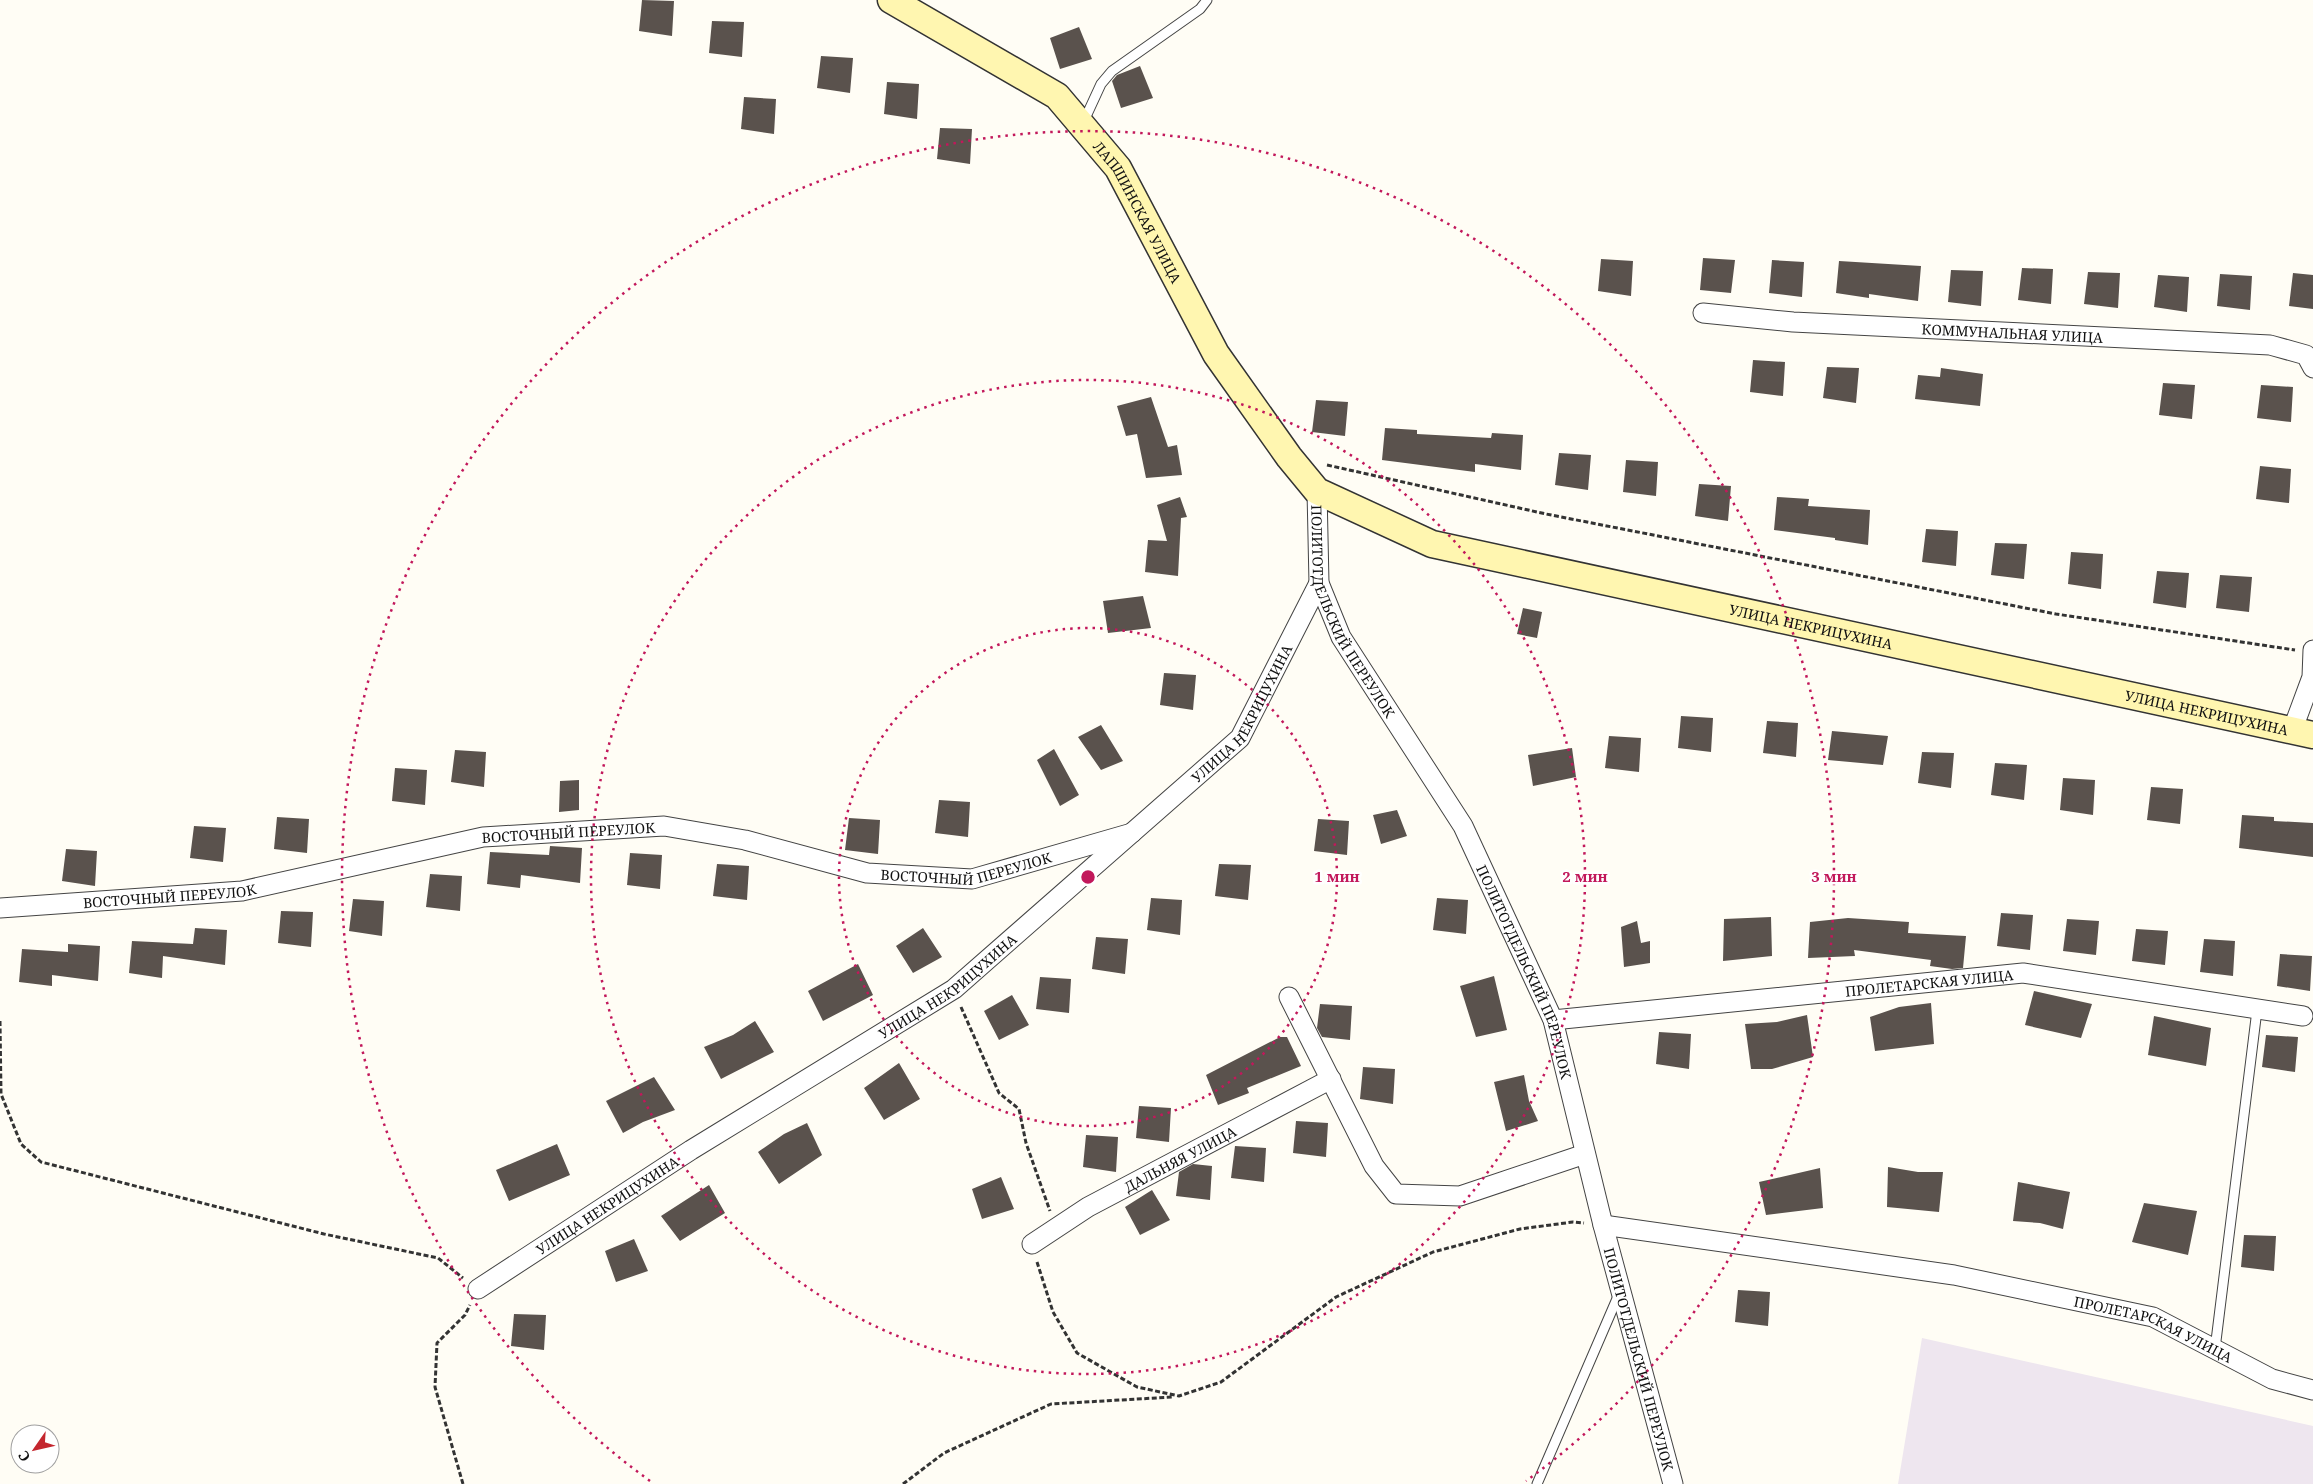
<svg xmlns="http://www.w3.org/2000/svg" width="2313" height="1484" font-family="'Noto Serif',serif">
	<rect width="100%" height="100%" fill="#fffdf5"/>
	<!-- industrial -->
	<path fill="#eee6ef" d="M1922,1338L2313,1426V1484H1898Z"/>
	<!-- building -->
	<path fill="#5a524d" d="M642,0L674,1L672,36L639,31Z
		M712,21L744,22L742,57L709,53Z
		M1079,27L1092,59L1060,69L1050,38Z
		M821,56L853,58L850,93L817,88Z
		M1140,66L1153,98L1121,108L1112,81L1117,75Z
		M887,82L919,84L917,119L884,114Z
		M744,97L776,99L774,134L741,129Z
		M940,128L972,129L970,164L937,159Z
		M1703,258L1735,260L1731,293L1700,290Z
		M1601,259L1633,261L1631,296L1598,291Z
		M1772,260L1804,262L1802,297L1769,293Z
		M1839,261L1921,266L1918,301L1869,294V298L1836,293Z
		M2022,268L2053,269L2051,304L2018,300Z
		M1951,270L1983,271L1981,306L1948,302Z
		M2088,272L2120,273L2118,308L2084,304Z
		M2293,273L2313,275V309L2289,306Z
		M2220,274L2252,276L2250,310L2217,306Z
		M2158,275L2189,277L2187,312L2154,307Z
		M1753,360L1785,362L1783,396L1750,392Z
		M1827,367L1859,368L1856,403L1823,398Z
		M1941,368L1983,374L1980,406L1915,399L1918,375L1940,377Z
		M2163,383L2195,385L2192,419L2159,415Z
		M2261,385L2293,387L2291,422L2257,418Z
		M1151,397L1168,447L1177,445L1182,475L1146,478L1137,434L1126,436L1117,406Z
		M1316,400L1348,402L1345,436L1312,432Z
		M1385,428L1417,430V434L1491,438L1492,433L1523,435L1521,470L1475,464V472L1382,460Z
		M1559,453L1591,455L1588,490L1555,485Z
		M1626,460L1658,462L1656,496L1623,492Z
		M2260,466L2291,469L2289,503L2256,499Z
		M1699,484L1731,486L1728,521L1695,516Z
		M1180,497L1187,517L1181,518L1178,576L1145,572L1148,540L1167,541L1157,505Z
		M1777,497L1809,499L1808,506L1870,510L1868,545L1835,540V538L1774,530Z
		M1926,529L1958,531L1956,566L1922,562Z
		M1995,543L2027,544L2024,579L1991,575Z
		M2071,552L2103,554L2101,589L2068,584Z
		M2157,571L2189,573L2186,608L2153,603Z
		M2220,575L2252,577L2249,612L2216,608Z
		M1143,596L1151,628L1108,633L1103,601Z
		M1523,608L1542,612L1537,638L1517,634Z
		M1164,673L1196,675L1193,710L1160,705Z
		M1681,716L1713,718L1711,752L1678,748Z
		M1767,721L1798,723L1796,757L1763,753Z
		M1101,725L1123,761L1101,770L1078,737Z
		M1832,731L1888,736L1883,765L1828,760Z
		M1609,736L1641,738L1639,772L1605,768Z
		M1572,748L1576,777L1533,786L1528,755Z
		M1054,749L1079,795L1060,806L1037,760Z
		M455,750L486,752L484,787L451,782Z
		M1922,752L1954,753L1951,788L1918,783Z
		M1995,763L2027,765L2024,800L1991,795Z
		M395,768L427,770L425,805L392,801Z
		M2063,778L2095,780L2093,815L2060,810Z
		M579,780V810L559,812L560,781Z
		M2151,787L2183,789L2180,824L2147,820Z
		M939,800L970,802L968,837L935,833Z
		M1397,810L1407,836L1381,844L1373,815Z
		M2242,815L2274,817V821L2313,823V857L2239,848Z
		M277,817L309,819L307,853L274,849Z
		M849,818L880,820L878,854L845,850Z
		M1318,819L1349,821L1347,855L1314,851Z
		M194,826L226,828L223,862L190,858Z
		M550,846L582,848L580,883L521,875L520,888L487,884L490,852L549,855Z
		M66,849L97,851L95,886L62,881Z
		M630,853L662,855L660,889L627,885Z
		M717,864L749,866L747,900L713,896Z
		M1219,864L1251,865L1248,900L1215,896Z
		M430,874L462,876L460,911L426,907Z
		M1151,898L1182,900L1180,935L1147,930Z
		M1437,898L1468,900L1466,934L1433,930Z
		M353,899L384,901L382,936L349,931Z
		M281,911L313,912L311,947L278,943Z
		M2001,913L2033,915L2030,950L1997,946Z
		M1771,917L1772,956L1723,961L1724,919Z
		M1848,918L1909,922L1908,933L1966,936L1963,968L1952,969L1930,966L1931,960L1854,950L1855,956L1808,958L1810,922Z
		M2067,919L2099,921L2096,955L2063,951Z
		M1637,921L1641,943L1650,941V963L1624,967L1621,927Z
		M195,928L227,930L225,965L163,956L162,978L129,973L132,941L193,944Z
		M923,928L942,957L913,973L896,946Z
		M2136,929L2168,931L2165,965L2132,961Z
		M1096,937L1128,939L1125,974L1092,969Z
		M2204,939L2235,941L2233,976L2200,972Z
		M68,944L100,946L98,981L52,975V986L19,982L22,949L68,952Z
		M2280,954L2312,956L2310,991L2277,986Z
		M858,964L873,995L823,1021L808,991Z
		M1494,976L1507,1030L1476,1037L1460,986Z
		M1040,977L1071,979L1069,1013L1036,1009Z
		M2034,991L2092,1004L2081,1038L2025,1025Z
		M1012,995L1029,1025L999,1040L984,1011Z
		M1931,1003L1934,1044L1875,1051L1870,1017L1899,1007Z
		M1320,1004L1352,1006L1350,1040L1322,1037L1317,1028Z
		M1807,1015L1813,1057L1772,1069H1751L1745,1024L1777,1022Z
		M2154,1016L2211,1028L2206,1066L2148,1055Z
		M755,1021L774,1052L721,1079L704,1047L733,1035Z
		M1659,1032L1691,1034L1689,1069L1656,1064Z
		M2266,1035L2298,1037L2295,1072L2262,1067Z
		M1280,1037H1287L1301,1066L1247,1088L1249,1093L1218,1105L1206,1075Z
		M899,1063L920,1099L884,1120L864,1088Z
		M1363,1067L1395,1069L1393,1104L1360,1099Z
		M1524,1075L1529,1101L1538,1121L1506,1131L1494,1082Z
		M654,1077L675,1110L643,1122L623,1133L606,1101Z
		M1139,1106L1171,1108L1169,1142L1136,1138Z
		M1296,1121L1328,1123L1326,1157L1293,1153Z
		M807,1123L822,1155L779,1184L758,1152L784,1134Z
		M1086,1135L1118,1137L1116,1172L1083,1167Z
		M557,1144L570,1175L509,1201L496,1170Z
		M1235,1146L1266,1148L1264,1182L1231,1178Z
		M1193,1164L1212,1166L1210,1200L1176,1196L1179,1172Z
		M1888,1167L1918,1172H1943L1939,1212L1887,1207Z
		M1820,1168L1823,1208L1766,1215L1759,1182Z
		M1001,1177L1014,1209L982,1219L972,1189Z
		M2018,1182L2070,1192L2063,1229L2040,1223L2013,1221Z
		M709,1185L725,1213L680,1241L661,1216Z
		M1152,1190L1170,1220L1140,1235L1125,1207Z
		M2144,1203L2197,1211L2188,1255L2132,1242Z
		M2244,1235L2276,1236L2274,1271L2241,1267Z
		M634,1239L648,1271L616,1282L605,1251Z
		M1738,1290L1770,1292L1768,1326L1735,1322Z
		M514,1314L546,1315L544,1350L511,1346Z"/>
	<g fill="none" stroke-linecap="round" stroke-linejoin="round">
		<!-- lane casing -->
		<g stroke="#444" stroke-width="11">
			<path id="lane" d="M1083,123L1101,84L1112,71L1200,9L1207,0
				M2215,1349L2257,1010
				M1537,1484L1619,1294"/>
		</g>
		<!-- street casing -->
		<g stroke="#444" stroke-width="21">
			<g id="street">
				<path id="s1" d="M1703,313L1793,322L2270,345L2306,355L2313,368"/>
				<path id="s2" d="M1317,491L1319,583L1341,637L1463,826L1553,1020L1603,1225L1673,1484"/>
				<path d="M2292,731L2312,677L2313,650"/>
				<path id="s3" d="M0,908L242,891L483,837L664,826L745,840L867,873L972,879L1132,833"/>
				<path d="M1289,997L1374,1166L1396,1194L1460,1196L1585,1154"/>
				<path id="s4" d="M1553,1020L2023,973L2303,1016"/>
				<path id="s5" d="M1603,1225L1954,1275L2153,1317L2272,1379L2313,1390"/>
				<path id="s6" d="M1032,1244L1088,1207L1331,1079"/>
				<path id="s7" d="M478,1289L691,1150L954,989L1240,738L1319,583"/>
			</g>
		</g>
		<!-- secondary casing -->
		<g stroke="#333" stroke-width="29">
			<g id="secondary">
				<path id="s8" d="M891,0L1057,96L1118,168L1216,354L1289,457L1317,491L1432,544L2313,735"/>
			</g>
		</g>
		<!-- path -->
		<path stroke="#333" stroke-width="3" stroke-dasharray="5 2.5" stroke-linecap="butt" d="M1327,465L1546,514L2056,614L2295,650
			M961,1007L999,1093L1019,1109L1026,1143L1050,1211
			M0,1021L1,1094L21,1144L41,1162L324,1234L438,1258L463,1278
			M1037,1262L1053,1312L1077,1353L1137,1387L1179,1396L1221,1382L1336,1297L1433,1252L1520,1229L1573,1222L1584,1223
			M463,1484L435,1387L437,1343L465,1315L470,1305
			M903,1484L944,1453L1051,1404L1173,1397"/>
		<!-- lane -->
		<use href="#lane" stroke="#fff" stroke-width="9"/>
		<!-- street -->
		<use href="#street" stroke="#fff" stroke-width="19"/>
		<!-- secondary -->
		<use href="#secondary" stroke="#fff6b0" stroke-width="26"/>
	</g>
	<!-- distance rings -->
	<g fill="none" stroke="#c2185b" stroke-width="2.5" stroke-dasharray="2.5 5">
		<circle cx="1088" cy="877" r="249"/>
		<circle cx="1088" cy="877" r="497"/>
		<path d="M650 1481A746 746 0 1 1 1526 1481"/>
	</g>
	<g text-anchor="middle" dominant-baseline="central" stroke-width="5" stroke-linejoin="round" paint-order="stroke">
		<!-- street labels -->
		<g font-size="14" fill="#111" stroke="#fff">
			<text stroke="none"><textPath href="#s8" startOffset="334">ЛАПШИНСКАЯ УЛИЦА</textPath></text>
			<text stroke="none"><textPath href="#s1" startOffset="310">КОММУНАЛЬНАЯ УЛИЦА</textPath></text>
			<text stroke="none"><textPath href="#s2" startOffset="129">ПОЛИТОТДЕЛЬСКИЙ ПЕРЕУЛОК</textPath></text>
			<text stroke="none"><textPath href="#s8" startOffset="1181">УЛИЦА НЕКРИЦУХИНА</textPath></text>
			<text stroke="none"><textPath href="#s7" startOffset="964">УЛИЦА НЕКРИЦУХИНА</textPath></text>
			<text stroke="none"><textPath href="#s8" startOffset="1586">УЛИЦА НЕКРИЦУХИНА</textPath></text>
			<text stroke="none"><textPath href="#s3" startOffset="575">ВОСТОЧНЫЙ ПЕРЕУЛОК</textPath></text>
			<text stroke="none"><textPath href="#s3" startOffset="980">ВОСТОЧНЫЙ ПЕРЕУЛОК</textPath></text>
			<text stroke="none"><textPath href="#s3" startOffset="170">ВОСТОЧНЫЙ ПЕРЕУЛОК</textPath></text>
			<text stroke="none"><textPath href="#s2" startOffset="534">ПОЛИТОТДЕЛЬСКИЙ ПЕРЕУЛОК</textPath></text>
			<text stroke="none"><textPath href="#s4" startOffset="378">ПРОЛЕТАРСКАЯ УЛИЦА</textPath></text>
			<text stroke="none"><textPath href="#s7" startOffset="559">УЛИЦА НЕКРИЦУХИНА</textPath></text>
			<text stroke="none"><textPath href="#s6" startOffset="171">ДАЛЬНЯЯ УЛИЦА</textPath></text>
			<text stroke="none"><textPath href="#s7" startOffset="154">УЛИЦА НЕКРИЦУХИНА</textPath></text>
			<text stroke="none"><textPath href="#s5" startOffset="562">ПРОЛЕТАРСКАЯ УЛИЦА</textPath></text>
			<text stroke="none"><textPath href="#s2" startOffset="939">ПОЛИТОТДЕЛЬСКИЙ ПЕРЕУЛОК</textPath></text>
		</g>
	</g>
	<circle cx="1088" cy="877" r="8" fill="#c2185b" stroke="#fff" stroke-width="2.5"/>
	<g font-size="15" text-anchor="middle" font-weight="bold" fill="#c2185b" stroke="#fff" stroke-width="5" stroke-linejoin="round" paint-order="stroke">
		<text x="1337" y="882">1 мин</text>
		<text x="1585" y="882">2 мин</text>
		<text x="1834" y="882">3 мин</text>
	</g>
	<!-- north arrow -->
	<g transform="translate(35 1449) rotate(236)"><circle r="24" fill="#ffffff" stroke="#a0a0a0"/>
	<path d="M0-4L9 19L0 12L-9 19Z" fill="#c4262e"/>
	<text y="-8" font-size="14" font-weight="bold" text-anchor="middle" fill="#111111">С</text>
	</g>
</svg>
